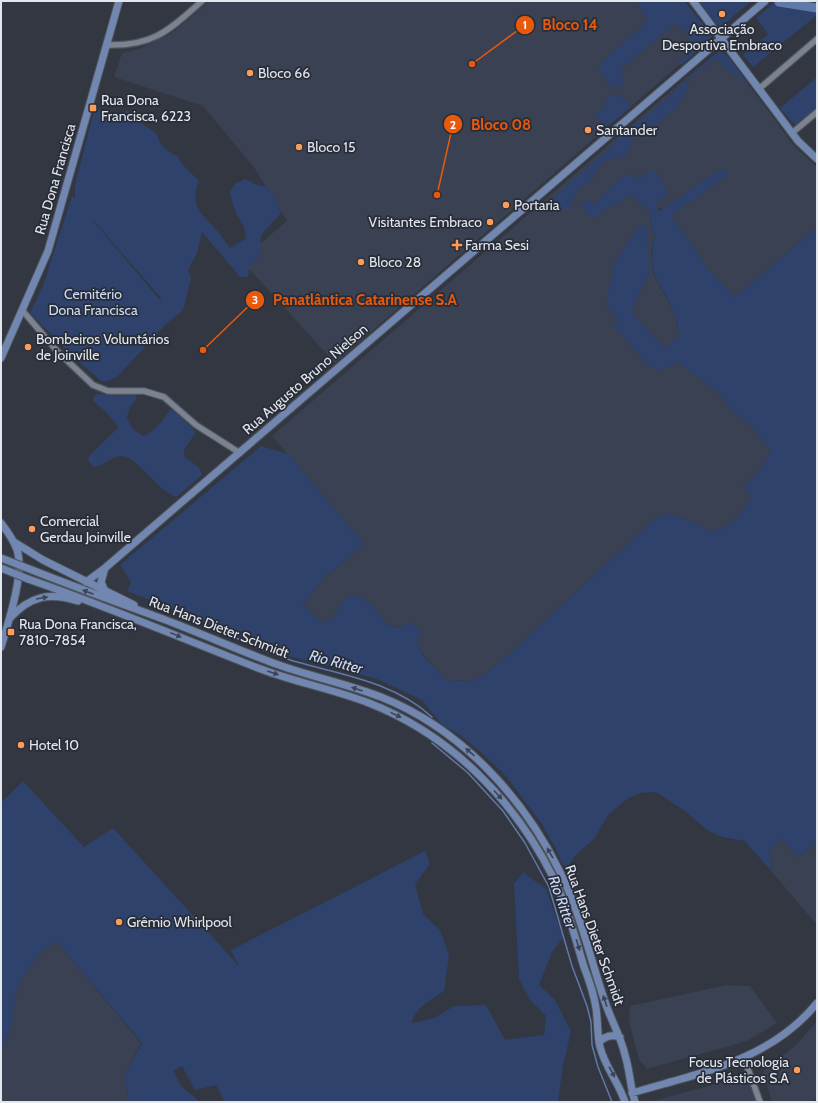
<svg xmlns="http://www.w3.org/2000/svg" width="818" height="1103" font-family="Cabin,sans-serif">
	<rect width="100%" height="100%" fill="#323742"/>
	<!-- built -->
	<path fill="#394152" d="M209,1H683L709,39L335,363L241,260L287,221L255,169L203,106L114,77L122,53L139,49L172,33Z
		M720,51L728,57L794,146L817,167V227L735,297L708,269L691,243L661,207L650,211L651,228L655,236L651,253L653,273L675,315L677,327L732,411L753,428L771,451L758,474L743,485L751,497L742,513L729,526L712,532L690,521L665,513L656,518L510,653L484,675L472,681L446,680L422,653L417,642L401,628L387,624L371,604L345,598L332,620L321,622L303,604L324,578L364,544L272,436L686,78Z
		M782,839L798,857L817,842V925L771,871L772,860L768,852Z
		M56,941L141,1043L124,1077L129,1102H1V1052L11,1028L17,984L40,953Z
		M726,985L750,986L777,1023L747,1041L647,1069L639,1060L629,1021L630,1006Z
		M817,1021V1097L811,1102H772L763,1071L796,1045Z
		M752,1074L761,1102H650Z"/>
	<!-- green -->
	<path fill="#2e426b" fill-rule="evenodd" d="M638,1H684L712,35L711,38L682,65L678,62L697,46L676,23L622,68L621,75L624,81L618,88L614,85L609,89L606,77L601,74L599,69L601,62L649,20L637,6L640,4Z
		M697,1H751L720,28Z
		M776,1H789L817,6V15L753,67L743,55L768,34L756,18Z
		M720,51L728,57L747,82L726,70L716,58L687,81L689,85L685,92V96L678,100L679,105L651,129L635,136L625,156L606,160L595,173L590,184C576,182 575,199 569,210C560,210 557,208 552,200L565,186L606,152L620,136L662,103L711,57Z
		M817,77V107L795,125L780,108Z
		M618,93L630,104L626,111L605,128L595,114L606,106L607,96H615Z
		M95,107L107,114L118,116L127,110L138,121L156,133L160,143L166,150L177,156L183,165L199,181C191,202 197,210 212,225C219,232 224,240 230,248L245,239C247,227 241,223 236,213C233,206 231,198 230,191L236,183L245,179L260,186H265L274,196L281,213L261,235L260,257L250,265L248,277H240L202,232L197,253L188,270L191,278L185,304L182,311L166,324L118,376L108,381H101L70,354L30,313L43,286L72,196L75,198V185ZM94,221L161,298L160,300L94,222Z
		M722,168L723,171L730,174L725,179L720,180L692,202L689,201L671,217L691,243L708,269L735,297L817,227V842L798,857L782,839L768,852L772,860L771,871L745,841L722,837L707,830L685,811L656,792L641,793L627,799L608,815L594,839L576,855L567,868L562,863L555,847L542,824L505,775L474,746L457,733L442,725L422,700L377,679L289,656L127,591L131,582L120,565L261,446L288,454L364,544L324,578L303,604L321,622L332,620L345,598L358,595L371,604L387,624L400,628L407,623L415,625L421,632L417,642L422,654L446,680L472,681L484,675L510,653L656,518L665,513L690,521L712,532C733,525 740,517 751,497L743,485L758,474L771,451L753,428L732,411L721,395L678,362L660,371L647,364L613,325L619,320L606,305L614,263L639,226H647L649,273L631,312L665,349L680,335C677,328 677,321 674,314C662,280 645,278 655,236L651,228L650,211L632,196L625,197L618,205L609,206L597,217L590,216L581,205L586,199L594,204L616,182L623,177L633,174L636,179L643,177L645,171H654L661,179L668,194L658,202L656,207L660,211Z
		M98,394L135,395L137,399L130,406L127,418L132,428L143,436C156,431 162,421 170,410H174L196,432L184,450V456C190,462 201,466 202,475L176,497C172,495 167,492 163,489C154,482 133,456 122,456C111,456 105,465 94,467L88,461L89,456L119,427L106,412L93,401L94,396Z
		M23,781L84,847L113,828L239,966L231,950L425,851L430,864L415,884L423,914L440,930L449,955L444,991C434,998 413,1009 412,1023L434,1018L454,1006L486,1005L505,1040L544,1035L546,1016L529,999L519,979L514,884L523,872L546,889L563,938L552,952L539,985L555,1000L571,1032L563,1065L558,1102H225L216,1085L195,1090L182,1066L173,1071L182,1087L200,1102H129L124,1077L142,1043L56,941L40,953L18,984L11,1028L1,1052V799L3,801Z"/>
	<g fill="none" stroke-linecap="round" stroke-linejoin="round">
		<!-- stream -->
		<path stroke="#6179a9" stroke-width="1.5" d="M231,636C253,645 275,656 297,662C343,675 394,682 432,717
			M432,743L468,773L503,811L525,843L549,887L572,966L587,1006L591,1022L592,1045L598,1067L612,1102"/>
		<!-- river -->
		<path stroke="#6179a9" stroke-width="9" d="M779,2L817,8"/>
		<!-- minor casing -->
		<g stroke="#4e535c" stroke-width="8">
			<path id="minor" d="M108,45C154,46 169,30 202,1
				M760,88L817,39
				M792,133L817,112
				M22,310L58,352L93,385L108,391H144L164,397L196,425L240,453
				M744,1058L760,1102"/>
		</g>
		<!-- major casing -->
		<g stroke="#4e535c" stroke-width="9">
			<path id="major" d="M693,1L798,141L817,159
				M1,358L48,251L119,1
				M1,523C7,531 14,540 17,550C25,573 8,623 1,647
				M14,542L43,560L134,605
				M32,570C75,587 119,603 163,619C200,633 236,649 273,663C308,676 345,683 381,697C459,728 522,795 559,870C580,911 590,958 605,1002C611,1020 621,1037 625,1055C630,1071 630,1086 635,1102
				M28,579C106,606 181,638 258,668C294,682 333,689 369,703C451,735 514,800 553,877C567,906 575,937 584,967C589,980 594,995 596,1008C598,1021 597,1035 600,1047C605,1067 619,1083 625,1102
				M86,582L105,568L765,1
				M105,591L101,582L105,568
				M10,618C30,596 49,592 78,601
				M599,1042C606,1036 611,1034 620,1037
				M632,1093C699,1073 770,1061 817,1003"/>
		</g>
		<!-- minor -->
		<use href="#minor" stroke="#7c8390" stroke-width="5.5"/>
		<!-- major -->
		<use href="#major" stroke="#7187b0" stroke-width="7"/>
		<!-- major-bridge casing -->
		<g stroke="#4e535c" stroke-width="9" stroke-linecap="butt">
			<path id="major-bridge" d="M1,558L32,570
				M1,568L28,579"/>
		</g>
		<!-- major-bridge -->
		<use href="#major-bridge" stroke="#7187b0" stroke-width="7"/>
	</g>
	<!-- one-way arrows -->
	<defs><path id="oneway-solid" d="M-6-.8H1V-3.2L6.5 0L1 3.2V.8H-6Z"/></defs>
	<g fill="#3a4456">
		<use href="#oneway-solid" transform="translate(88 592) rotate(-159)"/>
		<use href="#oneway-solid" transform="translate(42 598) rotate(-10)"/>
		<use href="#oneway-solid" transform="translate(176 635) rotate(22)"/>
		<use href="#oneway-solid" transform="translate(273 673) rotate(19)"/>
		<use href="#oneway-solid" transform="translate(357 689) rotate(-161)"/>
		<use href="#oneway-solid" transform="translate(396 715) rotate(26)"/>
		<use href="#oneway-solid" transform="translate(470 752) rotate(-139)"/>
		<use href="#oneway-solid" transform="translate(498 795) rotate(48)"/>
		<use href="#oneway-solid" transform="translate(550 853) rotate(-120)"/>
		<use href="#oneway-solid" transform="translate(578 945) rotate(73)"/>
		<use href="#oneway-solid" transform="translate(605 1001) rotate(-109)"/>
		<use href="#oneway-solid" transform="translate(612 1072) rotate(61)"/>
	</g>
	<!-- markers -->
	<g fill="#fe9c57" stroke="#282d38" stroke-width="1.5">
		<circle cx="722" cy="14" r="4"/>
		<circle cx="250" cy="73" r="4"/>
		<rect x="89" y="104" width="8" height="8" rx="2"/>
		<circle cx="588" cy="130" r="4"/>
		<circle cx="299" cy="147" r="4"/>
		<circle cx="506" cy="205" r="4"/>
		<circle cx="490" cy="222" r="4"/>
		<path d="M455 239h4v4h4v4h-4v4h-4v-4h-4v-4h4z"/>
		<circle cx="361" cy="262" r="4"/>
		<circle cx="28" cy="347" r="4"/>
		<circle cx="32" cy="529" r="4"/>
		<rect x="7" y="628" width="8" height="8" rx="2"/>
		<circle cx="21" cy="745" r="4"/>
		<circle cx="119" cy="922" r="4"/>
		<circle cx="797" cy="1070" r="4"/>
	</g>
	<g text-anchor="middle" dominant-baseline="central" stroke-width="3.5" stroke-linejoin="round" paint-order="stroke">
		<!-- poi labels -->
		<g font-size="14" fill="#e2e6ed" stroke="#282d38" text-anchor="start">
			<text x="722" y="29" text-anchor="middle">Associação<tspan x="722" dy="16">Desportiva Embraco</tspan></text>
			<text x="258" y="73">Bloco 66</text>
			<text x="101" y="100">Rua Dona<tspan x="101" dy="16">Francisca, 6223</tspan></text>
			<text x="596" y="130">Santander</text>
			<text x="307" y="147">Bloco 15</text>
			<text x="514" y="205">Portaria</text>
			<text x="482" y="222" text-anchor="end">Visitantes Embraco</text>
			<text x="465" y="245">Farma Sesi</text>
			<text x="369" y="262">Bloco 28</text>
			<text x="36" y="339">Bombeiros Voluntários<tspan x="36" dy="16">de Joinville</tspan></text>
			<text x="40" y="521">Comercial<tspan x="40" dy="16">Gerdau Joinville</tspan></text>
			<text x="19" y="624">Rua Dona Francisca,<tspan x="19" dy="16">7810-7854</tspan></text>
			<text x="29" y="745">Hotel 10</text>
			<text x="127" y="922">Grêmio Whirlpool</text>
			<text x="789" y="1062" text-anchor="end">Focus Tecnologia<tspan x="789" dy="16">de Plásticos S.A</tspan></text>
		</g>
		<!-- street labels -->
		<g font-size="14" fill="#e2e6ed" stroke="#282d38">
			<text transform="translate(55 179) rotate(-74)">Rua Dona Francisca</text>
			<text transform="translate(305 379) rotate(-41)">Rua Augusto Bruno Nielson</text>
			<text transform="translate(219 627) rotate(21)">Rua Hans Dieter Schmidt</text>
			<text transform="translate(595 935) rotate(70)">Rua Hans Dieter Schmidt</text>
		</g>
		<!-- park labels -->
		<g font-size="14" fill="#cddcf9" stroke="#282d38">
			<text x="93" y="294">Cemitério<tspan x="93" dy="16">Dona Francisca</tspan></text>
		</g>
		<!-- water labels -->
		<g font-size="15" font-style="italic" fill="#cbdaf7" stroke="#282d38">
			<text transform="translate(336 662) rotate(15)">Rio Ritter</text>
			<text transform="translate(562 902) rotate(70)">Rio Ritter</text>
		</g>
	</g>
	<!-- callouts -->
	<path fill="none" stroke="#e8590c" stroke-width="1.5" d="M472 64L525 25M437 195L453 124M203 350L255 300"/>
	<g fill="#e8590c" stroke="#282d38" stroke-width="1.5">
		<circle cx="472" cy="64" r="4"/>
		<circle cx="437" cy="195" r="4"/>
		<circle cx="203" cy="350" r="4"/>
		<circle cx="525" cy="25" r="10"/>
		<circle cx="453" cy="124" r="10"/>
		<circle cx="255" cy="300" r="10"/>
	</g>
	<g font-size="12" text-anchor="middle" font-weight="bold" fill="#fff">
		<text x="525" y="29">1</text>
		<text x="453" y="129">2</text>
		<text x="255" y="304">3</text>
	</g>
	<g font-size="15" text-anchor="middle" font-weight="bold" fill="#e8590c" stroke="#282d38" stroke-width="3.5" stroke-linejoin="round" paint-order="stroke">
		<text x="570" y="30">Bloco 14</text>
		<text x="501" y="130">Bloco 08</text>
		<text x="365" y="305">Panatlântica Catarinense S.A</text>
	</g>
	<!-- border -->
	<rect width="818" height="1103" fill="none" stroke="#e2e6ed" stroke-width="4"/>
</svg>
